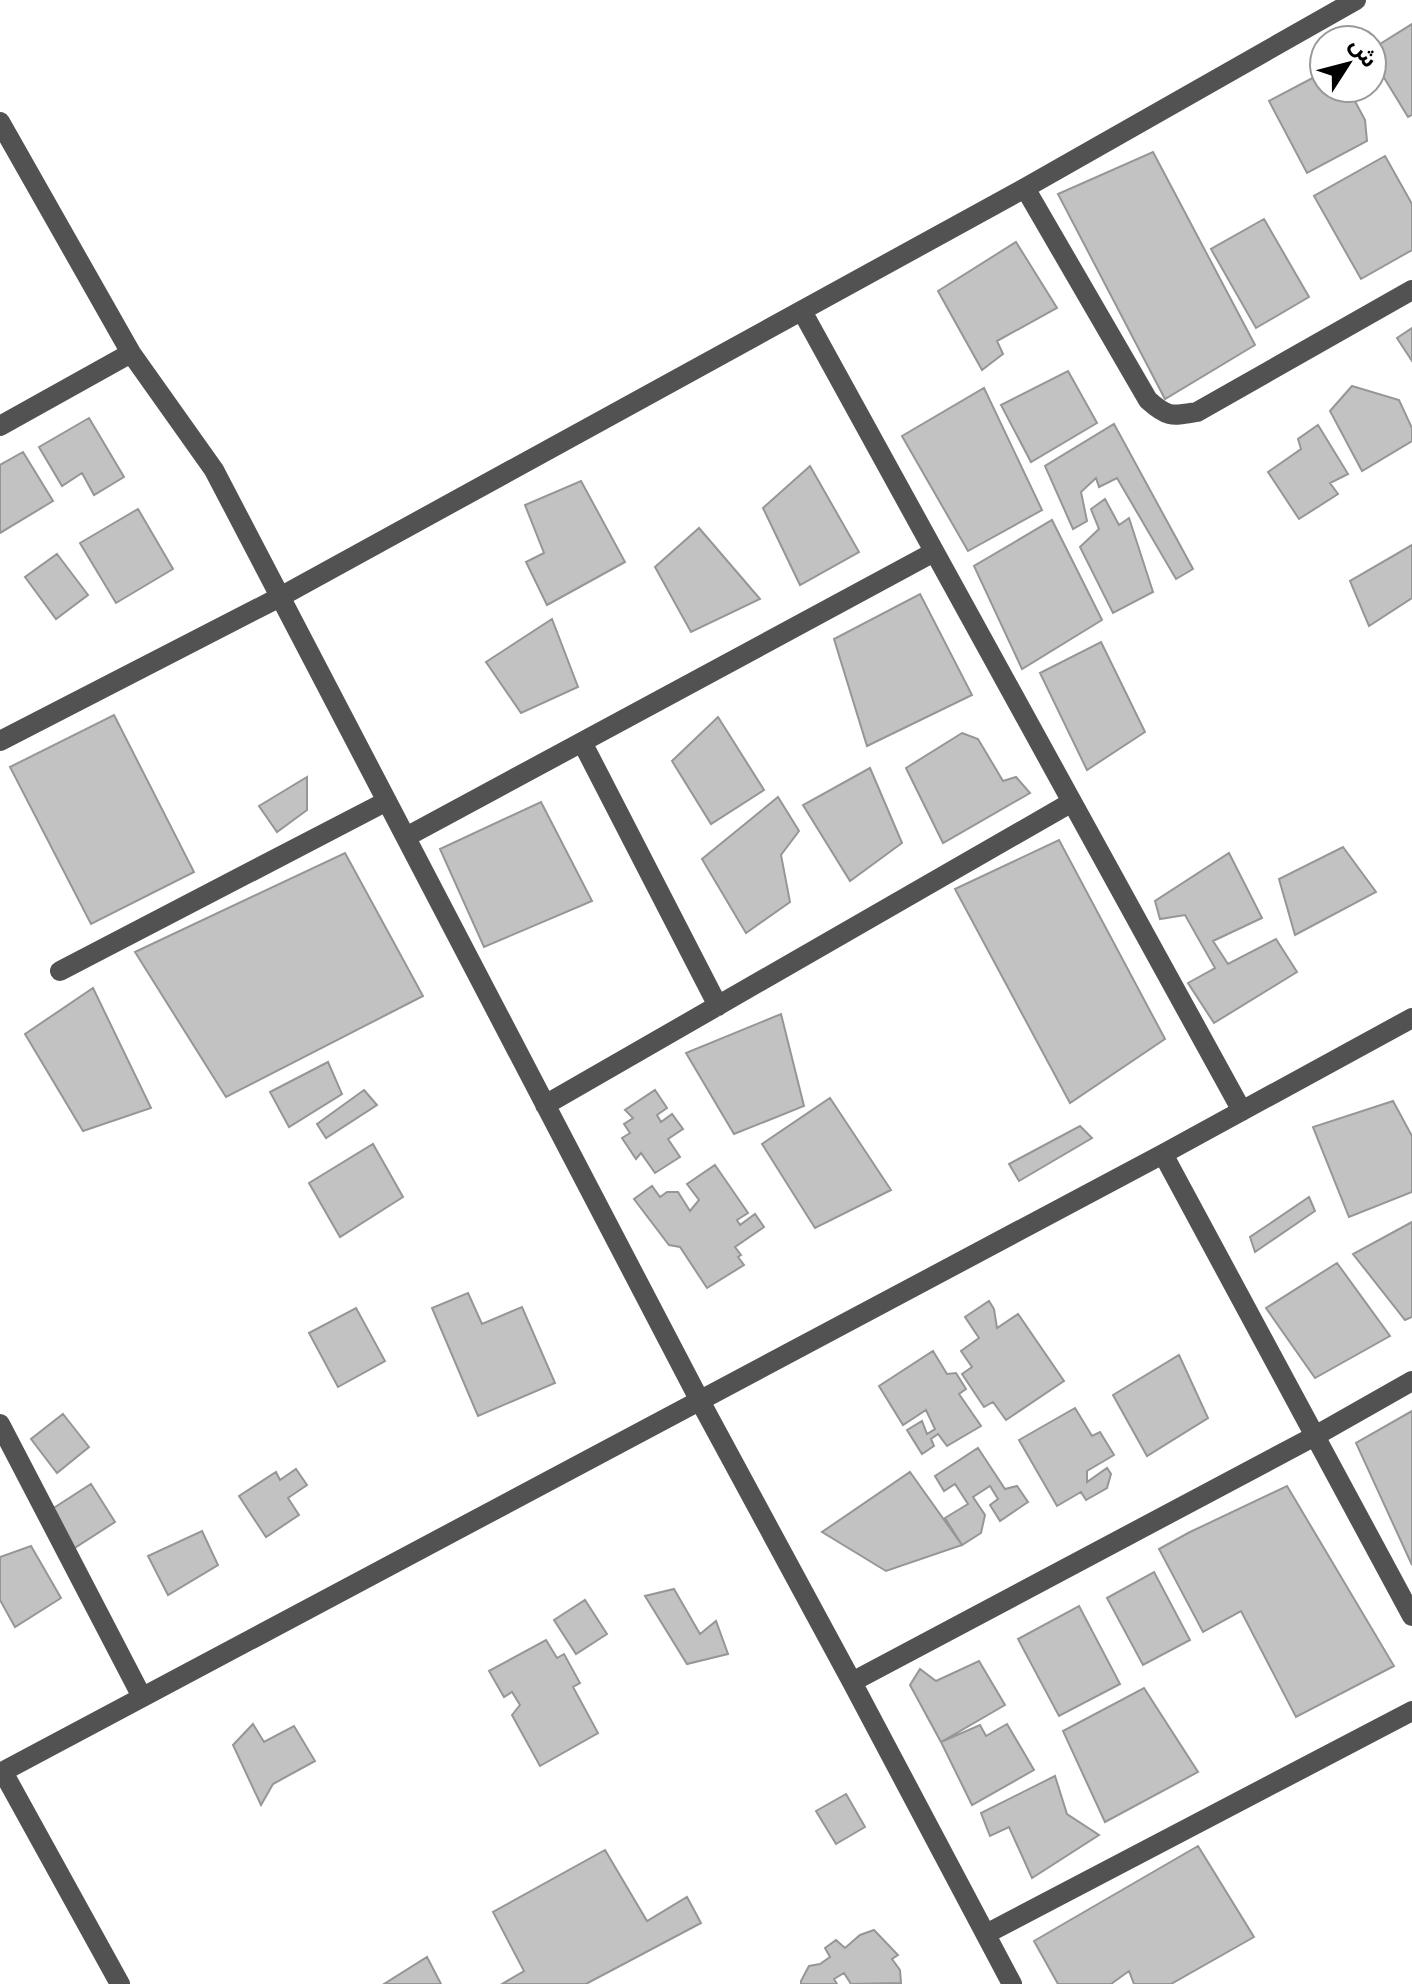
<svg xmlns="http://www.w3.org/2000/svg" width="1412" height="1984" font-family="'Space Grotesk','Noto Sans Arabic',sans-serif">
	<rect width="100%" height="100%" fill="#fff"/>
	<!-- building -->
	<path fill="#c2c2c2" stroke="#969696" stroke-width="2" d="M1412,24V115L1408,117L1372,58V49Z
		M1324,72V88H1348L1365,120L1367,141L1307,173L1269,101Z
		M1153,152L1255,345L1165,399L1058,194Z
		M1385,156L1412,204V250L1361,279L1314,196Z
		M1264,219L1309,297L1256,328L1211,249Z
		M1016,242L1057,308L997,341L1003,354L982,370L938,291Z
		M1412,328V361L1397,338Z
		M1068,371L1097,423L1031,462L1001,405Z
		M1352,386L1399,400L1412,428V441L1362,471L1330,411Z
		M984,388L1042,510L968,551L902,436Z
		M89,418L124,477L94,495L82,473L62,486L39,447Z
		M1114,424L1193,569L1176,579L1117,478L1099,487L1096,478L1081,492L1087,521L1073,529L1045,466Z
		M1318,425L1348,474L1330,483L1338,494L1299,519L1268,472L1301,449L1298,439Z
		M23,452L53,501L0,533V465Z
		M810,466L859,552L800,585L763,508Z
		M581,481L625,562L547,605L526,562L544,553L525,505Z
		M1105,499L1119,525L1129,518L1153,592L1113,613L1080,547L1099,529L1091,509Z
		M138,509L173,569L116,603L80,543Z
		M1052,520L1102,620L1022,669L974,566Z
		M699,528L760,599L691,632L655,567Z
		M1412,545V598L1369,626L1350,581Z
		M57,554L88,595L56,619L25,577Z
		M920,594L972,695L867,746L834,639Z
		M552,619L578,687L521,713L486,662Z
		M1101,642L1145,732L1087,770L1040,673Z
		M114,715L194,872L91,924L10,767Z
		M718,717L764,790L711,824L672,761Z
		M962,733L978,739L1003,781L1016,777L1030,793L943,843L906,768Z
		M870,768L902,843L850,881L803,805Z
		M307,777V810L277,832L259,806Z
		M778,797L799,831L781,855L790,902L746,933L702,859Z
		M541,802L592,901L484,947L440,849Z
		M1059,840L1165,1039L1070,1103L955,889Z
		M1343,847L1376,892L1295,935L1279,879Z
		M345,853L423,996L226,1097L135,952Z
		M1229,853L1262,918L1213,941L1228,964L1276,939L1297,972L1214,1023L1188,983L1215,968L1185,915L1160,919L1155,901Z
		M93,988L151,1108L83,1131L25,1034Z
		M781,1014L804,1106L734,1134L686,1053Z
		M328,1062L342,1094L289,1127L270,1092Z
		M364,1090L377,1105L326,1138L317,1124Z
		M655,1090L667,1108L657,1115L661,1122L672,1114L683,1129L668,1139L680,1157L655,1173L641,1153L636,1159L622,1138L630,1133L624,1124L633,1118L625,1110Z
		M830,1098L891,1190L815,1228L762,1144Z
		M1393,1101L1412,1136V1192L1349,1217L1313,1127Z
		M1080,1126L1092,1138L1019,1181L1009,1164Z
		M373,1144L403,1197L340,1237L309,1183Z
		M715,1165L748,1213L737,1220L740,1225L755,1214L764,1227L735,1247L741,1255L738,1257L744,1265L707,1288L680,1247L669,1245L634,1199L652,1186L660,1197L667,1192H678L690,1211L699,1200L687,1184Z
		M1309,1197L1315,1211L1255,1252L1250,1237Z
		M1412,1222V1317L1405,1320L1353,1254Z
		M1337,1263L1390,1336L1315,1378L1266,1308Z
		M468,1293L482,1324L522,1307L555,1383L478,1416L432,1308Z
		M989,1301L994,1309L997,1328L1018,1314L1064,1381L1006,1420L993,1402L984,1407L962,1374L972,1367L961,1351L979,1338L965,1317Z
		M356,1308L385,1361L338,1387L309,1333Z
		M933,1351L947,1374L956,1373L966,1389L959,1394L981,1426L947,1446L938,1434L931,1439L934,1446L922,1454L907,1430L922,1421L927,1434L935,1429L926,1410L903,1425L879,1386Z
		M1179,1355L1208,1418L1147,1456L1113,1395Z
		M1075,1408L1092,1436L1100,1432L1114,1455L1087,1471V1482L1107,1468L1111,1474L1107,1488L1086,1500L1081,1492L1057,1506L1019,1440Z
		M1412,1411V1565L1356,1443Z
		M63,1414L89,1447L57,1473L31,1439Z
		M978,1448L1005,1489L1017,1486L1028,1502L1000,1521L990,1505L998,1499L990,1486L973,1497L985,1515L981,1533L962,1545L945,1518L968,1504L955,1484L944,1491L935,1476Z
		M296,1469L307,1485L288,1498L299,1515L266,1537L239,1496L276,1472L280,1480Z
		M910,1472L962,1545L886,1571L822,1532Z
		M91,1484L115,1522L73,1549L49,1511Z
		M1287,1486L1394,1666L1296,1717L1241,1611L1203,1632L1159,1549L1190,1532Z
		M202,1531L218,1565L168,1595L148,1556Z
		M31,1546L61,1598L15,1627L0,1600V1557Z
		M1154,1572L1190,1640L1143,1665L1107,1598Z
		M674,1589L700,1634L716,1621L728,1654L687,1664L645,1596Z
		M585,1600L607,1634L576,1654L554,1620Z
		M1079,1606L1120,1684L1059,1716L1018,1639Z
		M546,1640L557,1658L564,1654L580,1683L573,1687L598,1733L540,1766L512,1715L520,1705L512,1692L504,1697L489,1671Z
		M979,1661L1005,1705L941,1742L910,1685L920,1669L936,1681Z
		M1144,1688L1198,1772L1105,1822L1063,1731Z
		M253,1724L264,1742L294,1726L315,1761L273,1784L261,1805L233,1745Z
		M1007,1724L1034,1770L972,1805L941,1742L980,1725L986,1736Z
		M1055,1776L1067,1814L1099,1835L1032,1878L1009,1827L990,1836L981,1813Z
		M846,1794L865,1827L836,1844L816,1811Z
		M1198,1846L1254,1937L1171,1984H1134L1129,1971L1111,1984H1058L1034,1941Z
		M605,1850L647,1921L687,1897L701,1923L586,1984H502L524,1971L493,1912Z
		M874,1930L898,1955L892,1959L900,1970L901,1983L851,1984L844,1973L834,1979L837,1984H801V1981L809,1966L820,1964L830,1957L825,1948L836,1940L845,1948L860,1935Z
		M427,1957L441,1984H384Z"/>
	<g fill="none" stroke-linecap="round" stroke-linejoin="round">
		<!-- minor -->
		<path stroke="#525252" stroke-width="20" d="M0,122L131,353L214,470L700,1401L852,1682L1012,1984
			M1025,188L1148,400C1168,418 1172,416 1197,412L1412,290
			M802,311L1242,1111
			M0,426L131,353
			M0,741L280,597L1025,188L1356,0
			M582,742L718,1006
			M406,837L934,552
			M60,971L387,801
			M545,1105L1072,802
			M1163,1154L1412,1616
			M0,1424L142,1697
			M852,1682L1315,1436L1412,1381
			M3,1772L120,1984
			M0,1773L1163,1154L1412,1018
			M986,1934L1412,1711"/>
	</g>
	<!-- north arrow -->
	<g transform="translate(1348 64) rotate(54)"><circle r="38" fill="#ffffff" stroke="#999999" stroke-width="2"/>
	<path d="M0-6L14 30L0 20L-14 30Z" fill="#000000"/>
	<text y="-12" font-size="22" font-weight="bold" text-anchor="middle" fill="#000000">ش</text>
	</g>
</svg>
